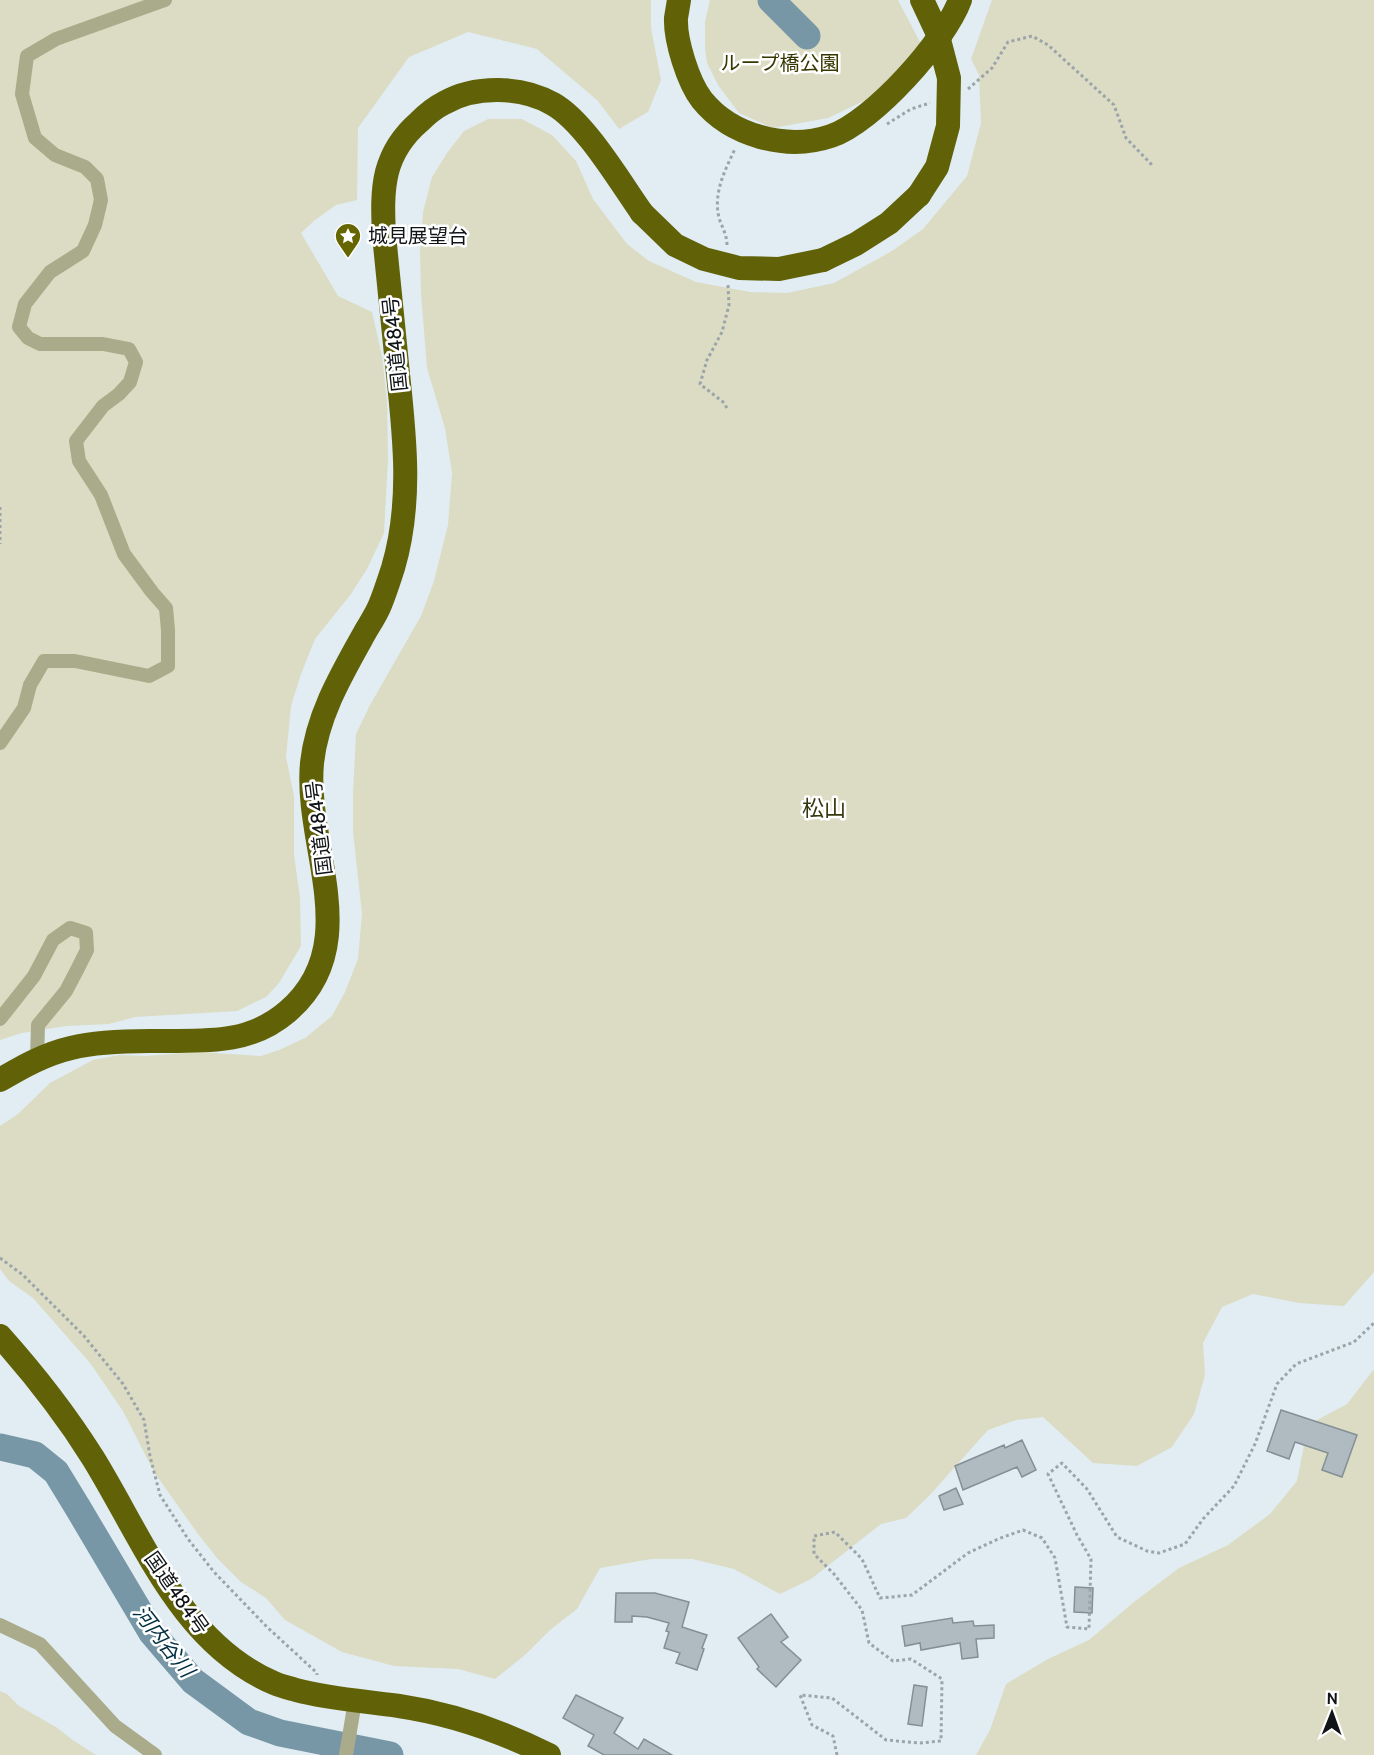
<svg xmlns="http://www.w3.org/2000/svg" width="1374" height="1755" font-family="Cabin,'Noto Sans JP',sans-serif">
	<rect width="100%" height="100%" fill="#e1edf3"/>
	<!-- green -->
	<path fill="#dbdcc3" d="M0,0H651V28L661,80L648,112L619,129L598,101L537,49L468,32L409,57L358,128L357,200L336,205L315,220L301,233L338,296L372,312L382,356L387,401L388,459L384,533L367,569L351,594L315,639L301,674L291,706L286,757L294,796V855L300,897L301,946L279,983L266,997L237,1011L135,1017L109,1024L66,1026L22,1033L0,1040Z
		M710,0H898L922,46L870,98L828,118L773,128L739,113L718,85L707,63L705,49V22Z
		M992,0H1374V1272L1344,1306L1299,1303L1253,1294L1222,1307L1203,1343L1205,1375L1194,1414L1172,1447L1137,1466L1093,1463L1043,1417L1016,1420L988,1430L929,1496L906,1518L881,1524L811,1579L780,1594L734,1569L692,1559H651L600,1568L577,1609L550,1630L525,1655L495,1679L458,1669L394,1666L342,1652L285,1620L266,1598L241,1582L217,1558L198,1534L154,1472L123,1411L90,1363L33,1298L9,1281L0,1269V1126L18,1114L50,1083L93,1060L119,1055L145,1056L199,1052L261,1056L279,1050L305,1038L332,1016L345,992L358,959L362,914L353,832V794L356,734L370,705L421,616L434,581L448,525L452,473L445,428L427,368L421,294L420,252L423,212L432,177L447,153L464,131L488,119H522L552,135L576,161L593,199L627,244L649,261L696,282L750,292L787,293L834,283L892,251L923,229L967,176L981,123L979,75L971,59Z
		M1374,1369V1755H976L990,1730L1006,1684L1048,1659L1089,1640L1134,1602L1179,1568L1228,1545L1270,1514L1297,1481L1308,1425L1347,1404Z
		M0,1691L7,1694L19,1706L56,1727L74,1741L96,1755H0Z"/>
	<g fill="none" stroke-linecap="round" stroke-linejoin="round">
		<!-- river -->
		<path stroke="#7897a6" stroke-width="27" d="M771,0L807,36
			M0,1447L35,1455L56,1472L78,1508L152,1633L193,1681L249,1722L280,1733L390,1755"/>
	</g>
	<!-- building -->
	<path fill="#afbbc1" stroke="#848f95" stroke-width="1.5" d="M1281,1410L1357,1435L1342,1477L1322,1470L1328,1453L1295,1442L1289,1459L1267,1451Z
		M1022,1440L1036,1470L1022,1477L1017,1467L963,1490L955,1466L1004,1445L1005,1448Z
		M956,1488L963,1504L944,1510L939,1496Z
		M1075,1587L1093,1588L1092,1613L1074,1612Z
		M616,1593H655L689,1602L682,1627L707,1635L702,1648L704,1649L697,1670L676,1663L680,1653L664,1648L669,1632L666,1631L669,1623L647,1617L632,1616V1622H615Z
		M771,1614L788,1637L781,1642L801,1660L776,1687L757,1669L759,1667L738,1638Z
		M952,1618L953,1623L973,1621L974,1626L994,1625V1638L976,1639L978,1657L962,1659L960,1643L921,1650L920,1643L905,1646L902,1626Z
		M914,1685L927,1687L922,1726L908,1724Z
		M576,1695L623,1718L614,1733L638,1749L644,1739L672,1755H604L588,1746L594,1735L563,1718Z"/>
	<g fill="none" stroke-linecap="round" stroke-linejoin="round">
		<!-- path -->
		<path stroke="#9ba4a9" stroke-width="3" stroke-dasharray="3 3" stroke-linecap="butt" d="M968,89L992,68L1008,42L1032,36L1048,45L1114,105L1126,138L1152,165
			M887,124L911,109L930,103
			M727,245C727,235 722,227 719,218C713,193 725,170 735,149
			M727,408L723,402L700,384L707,360L722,332L729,305L728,285
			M0,507V544
			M0,1258L23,1275L84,1336L123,1384L144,1420L150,1456L160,1495L188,1539L214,1572L267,1627L317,1673V1675
			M837,1755L833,1736L812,1725L800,1695L832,1698L886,1740L920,1743L941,1741L942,1679L911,1659L893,1661L869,1643L862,1610L834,1574L814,1554V1536L835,1532L862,1559L880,1598L912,1595L968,1553L998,1539L1023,1530L1042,1538L1055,1558L1067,1627L1089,1629L1091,1559L1077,1535L1048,1474L1062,1463L1087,1489L1117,1537L1147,1551L1159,1553L1185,1544L1203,1519L1234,1486L1255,1444L1277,1384L1296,1364L1354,1342L1374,1323"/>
		<!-- street -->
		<path stroke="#a9ab8a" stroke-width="14" d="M0,743L24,708L30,685L44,661H75L149,676L168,666V630L166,608L152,592L124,554L101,495L79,461L76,441L103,406L119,394L130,382L136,362L129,349L103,344H40L28,338L19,327L25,304L50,272L83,251L95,225L101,200L97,179L85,167L55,155L35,138L22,94L27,56L56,39L165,0
			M0,1019L34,976L53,940L70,928L86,933L87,950L77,970L66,991L38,1025L37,1059
			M0,1625L40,1644L115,1726L155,1755
			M346,1755L355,1701"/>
		<!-- highway -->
		<path stroke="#616208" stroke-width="24" d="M679,0C678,6 677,12 676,18C675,40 688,82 702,100C731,136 787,151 831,136C873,122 945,41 960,0
			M823,260L856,244L889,223L919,195
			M0,1080C22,1067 45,1054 71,1048C96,1042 123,1041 149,1041C198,1040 246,1047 287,1012C366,945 304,847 312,763C317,716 341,675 364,634C369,625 376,615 380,605C385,593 389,580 393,568C412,504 405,439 398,374C393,328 389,281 384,235C383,214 382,192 387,172C392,153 404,135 419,122C426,115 434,108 444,103C475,85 522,86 553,104C585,122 620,182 642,213
			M0,1336C34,1374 66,1415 93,1458C143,1539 181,1643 274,1683C281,1686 289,1688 296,1690C330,1699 364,1701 399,1706C453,1714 501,1731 549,1755"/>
		<!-- highway-bridge -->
		<path stroke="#616208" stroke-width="24" d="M919,195L937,167L948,126L949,78L937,32L922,0
			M642,213L675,245L704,259L739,268L779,269L823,260"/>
	</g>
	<!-- icons -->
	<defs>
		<g id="sight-pin" transform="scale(1.35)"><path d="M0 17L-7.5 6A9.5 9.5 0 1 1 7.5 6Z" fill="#660" stroke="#fff"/><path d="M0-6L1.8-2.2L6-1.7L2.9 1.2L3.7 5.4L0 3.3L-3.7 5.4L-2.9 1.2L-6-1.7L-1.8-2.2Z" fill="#fff"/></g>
	</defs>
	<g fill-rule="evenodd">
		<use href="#sight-pin" x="348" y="236"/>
	</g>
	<g text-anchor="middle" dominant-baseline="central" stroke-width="5" stroke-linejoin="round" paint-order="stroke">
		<!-- park labels -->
		<g font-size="20" fill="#363700" stroke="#fff">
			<text x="780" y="63">ループ橋公園</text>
		</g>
		<!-- poi labels -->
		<g font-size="20" fill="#101417" stroke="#fff" text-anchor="start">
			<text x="368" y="236">城見展望台</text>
		</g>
		<!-- street labels -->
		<g font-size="20" fill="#101417" stroke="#fff">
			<text transform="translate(395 344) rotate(-96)">国道484号</text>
			<text transform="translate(319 828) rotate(-97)">国道484号</text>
			<text transform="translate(177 1593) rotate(55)">国道484号</text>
		</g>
		<!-- water labels -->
		<g font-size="21" font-style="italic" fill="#023043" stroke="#fff">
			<text transform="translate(164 1641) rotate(52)">河内谷川</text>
		</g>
		<!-- quarter labels -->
		<g font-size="22" fill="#36370d" stroke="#fff">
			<text x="824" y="808">松山</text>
		</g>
	</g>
	<!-- north arrow -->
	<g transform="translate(1332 1713) rotate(1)" stroke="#ffffff" stroke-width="4.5" paint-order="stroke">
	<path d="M0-4.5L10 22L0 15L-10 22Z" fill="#101417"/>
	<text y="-9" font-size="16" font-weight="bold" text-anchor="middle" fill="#101417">N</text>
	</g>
</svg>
